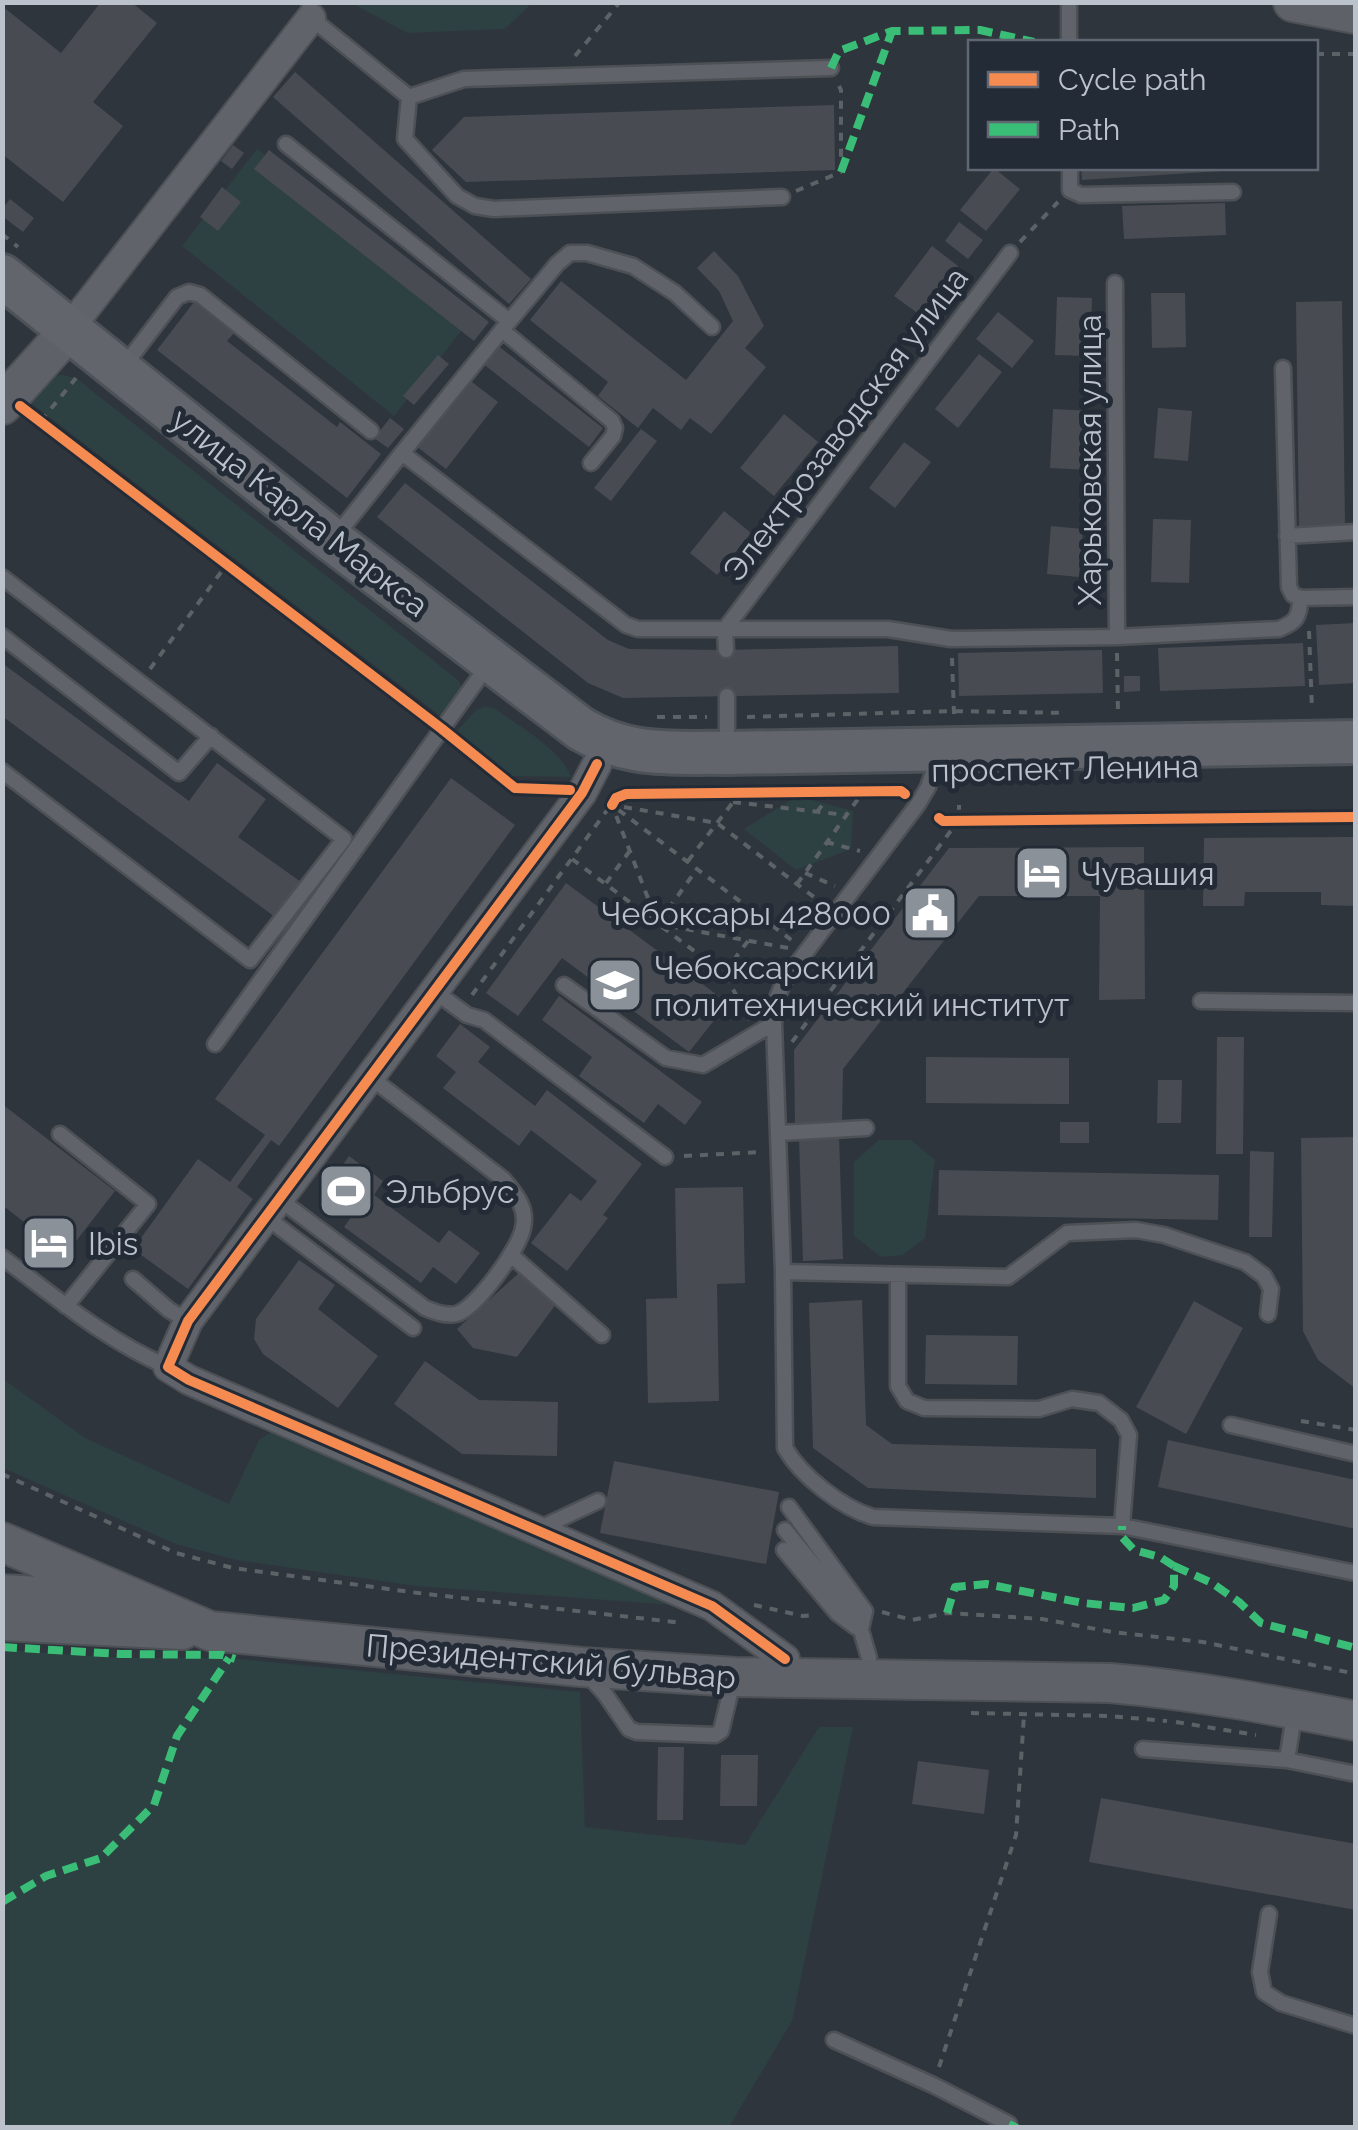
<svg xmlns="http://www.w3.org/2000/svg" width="1358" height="2130" font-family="Raleway,sans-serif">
	<rect width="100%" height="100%" fill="#2f353c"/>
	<!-- green -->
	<path fill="#2d4042" d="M351,3H532L505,29L408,33Z
		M257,149L473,316L394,416L182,246Z
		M63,375L76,378L458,680L462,687L461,692L442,717L23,397L49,376Z
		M484,707L494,708C517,725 562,750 571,777L511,776L457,731L476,710Z
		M797,796L853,811L851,849L796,870L744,829Z
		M879,1140H911L935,1160L925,1238L903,1255L881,1257L854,1236V1162Z
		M3,1379L85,1438L229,1504L259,1440L276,1429L687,1606L416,1586L236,1560L176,1544L3,1468Z
		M3,1650L122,1658H229L580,1692L585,1827L745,1845L819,1727H853L792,2021L729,2127H3Z"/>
	<!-- building -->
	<path fill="#484c52" d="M101,2H131L157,23L93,102L123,126L63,202L2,154V6L61,53Z
		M295,72L531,279L509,304L273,97Z
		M834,105L835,170L466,182L432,150L464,117Z
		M233,145L244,153L232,169L221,161Z
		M269,150L489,322L474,341L254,169Z
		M994,168L1020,189L986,231L960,210Z
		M1081,168H1221L1222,171L1082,180Z
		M222,187L241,202L218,231L200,217Z
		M10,199L34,218L23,232L2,216V209Z
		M1225,203L1226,235L1124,239L1122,206Z
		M959,222L983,240L968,259L945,241Z
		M932,246L958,266L920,315L894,296Z
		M714,251L738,276L764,326L745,348L766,367L711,434L690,418L681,430L653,408L638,428L598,396L608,382L530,320L561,281L686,380L733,321L719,291L697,268Z
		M1151,293H1185L1186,347L1152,348Z
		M1057,297L1092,298L1090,356L1055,355Z
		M1342,301L1345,527H1299L1296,302Z
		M194,302L234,333L227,341L337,427L340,422L381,454L347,498L157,350Z
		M998,312L1034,341L1012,368L976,339Z
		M497,345L603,428L589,447L482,363Z
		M979,354L1002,372L958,428L935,409Z
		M438,355L449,364L414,405L403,396Z
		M468,379L498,402L446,469L416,446Z
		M1158,408L1192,411L1188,461L1154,458Z
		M1053,409L1092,411L1089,470L1050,468Z
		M784,414L818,442L774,496L740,468Z
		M390,418L404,429L388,448L374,438Z
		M641,429L657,441L611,501L594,488Z
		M904,442L931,462L895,508L869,488Z
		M405,483L608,640L629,649L726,650L898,646L899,693L623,698L588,683L377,517Z
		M724,511L751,533L717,575L690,553Z
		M1153,519L1191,520L1189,583L1151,582Z
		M1051,526L1083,529L1079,577L1047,574Z
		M1356,623V683L1319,685L1316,625Z
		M1303,643L1305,686L1160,691L1158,648Z
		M1102,650L1103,693L959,696L958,653Z
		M2,663L189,801L217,763L266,799L238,837L301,882L275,917L2,716Z
		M1124,676H1140V691L1124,692Z
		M451,778L515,825L279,1146L271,1140L237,1187L253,1199L188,1289L133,1249L198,1159L230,1182L265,1135L215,1099Z
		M1356,837V906L1321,905V892H1245L1244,906H1203L1204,838Z
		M1144,847L1145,999L1099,1000L1100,896H979L843,1069L842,1124L795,1126L794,1050L949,848Z
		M566,883L728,1003L689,1052L562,958L518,1016L486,993Z
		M559,996L702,1102L685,1125L658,1104L644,1123L579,1076L592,1057L542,1020Z
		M460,1024L490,1047L478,1062L535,1106L547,1090L642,1164L603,1215L608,1218L567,1271L531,1243L570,1193L581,1201L597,1181L531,1130L519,1146L443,1088L456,1072L436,1056Z
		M1217,1037H1244L1243,1154H1216Z
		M926,1057L1069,1058V1104L926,1103Z
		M1158,1080H1182L1181,1123H1157Z
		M2,1104L115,1191L59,1263L34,1243L41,1235L2,1205Z
		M1060,1122H1089V1143H1060Z
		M839,1136L843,1259L803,1261L799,1138Z
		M1356,1137V1389L1318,1360L1303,1331L1301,1138Z
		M1250,1151L1274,1152L1272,1237H1249Z
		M349,1156L383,1181L374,1195L439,1243L449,1230L480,1253L456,1284L433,1267L421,1283L344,1227L360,1205L330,1183Z
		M939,1170L1219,1175L1218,1220L938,1215Z
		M743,1187L745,1283L717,1284L719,1401L648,1403L646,1299L677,1298L675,1188Z
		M299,1260L335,1285L318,1309L378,1356L338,1408L263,1354L254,1339L256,1319Z
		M520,1272L556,1304L517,1357L473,1348L457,1329Z
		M862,1300L866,1425L892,1444L1096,1449V1498L868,1488L813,1448L809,1303Z
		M1194,1301L1243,1328L1186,1434L1136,1407Z
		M926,1335L1018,1336L1017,1385L925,1384Z
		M425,1361L479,1400L558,1402L557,1456L462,1454L394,1404Z
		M1168,1440L1356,1480V1529L1158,1487Z
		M614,1461L779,1492L766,1564L600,1533Z
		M658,1747H684L683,1820H657Z
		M721,1755H758L757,1806H720Z
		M918,1761L989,1770L984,1814L912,1804Z
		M1101,1798L1356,1844V1910L1089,1862Z"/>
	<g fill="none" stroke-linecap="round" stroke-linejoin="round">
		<!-- lane casing -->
		<g stroke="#4d5156" stroke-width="19">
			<path id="lane" d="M309,2L311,18L409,97L405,139L457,196L475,206L494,209L782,197
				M1069,42V2
				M409,97L464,79L831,68
				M286,144L509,321
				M1070,168V190L1081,195L1233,192
				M1115,283L1117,637
				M712,327L675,293L633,266L587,253H570L557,264L502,330L402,453L626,625L638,629H888L951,639L1117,637L1279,629C1298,621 1298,618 1301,598
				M502,330L612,421L615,428L613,436L591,463
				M124,366L177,297L189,292L200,295L371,431
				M1283,368L1289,587L1293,595L1301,598L1356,597
				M336,536L402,453
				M1287,536L1356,532
				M2,577L344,839L250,960L2,771
				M2,636L179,773L211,736
				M726,650L725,629L1010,253
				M727,747V696
				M934,770L928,787L918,804L784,981L777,998L774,1023L783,1272L785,1448C801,1476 842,1508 873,1517L1122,1526L1356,1573
				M564,985L666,1058L703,1065L774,1023
				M434,991L467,1015L484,1020L665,1157
				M1201,1001L1356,1003
				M215,1044L478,679
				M780,1133L866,1128
				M60,1134L148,1204L66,1306
				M279,1199L425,1308C435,1312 445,1316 456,1314C475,1310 520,1248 523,1228C528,1208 515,1193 503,1179L370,1077
				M266,1217L413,1328
				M511,1255L602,1335
				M2,1257C55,1297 107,1341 168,1367
				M783,1272L1008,1277L1067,1233L1136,1230L1164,1235L1245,1262L1264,1276L1271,1289L1268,1314
				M898,1275V1386L907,1401L924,1408L1039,1409L1072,1399L1099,1403L1121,1420L1129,1435L1122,1526
				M133,1279L169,1310L188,1321
				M1231,1425L1356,1454
				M789,1507L865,1611L861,1629
				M538,1529L598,1501
				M785,1530L852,1612L861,1630L869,1658
				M784,1550L837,1613L856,1627
				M588,1675L605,1694L629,1729L637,1732L715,1735L721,1731L733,1681
				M1143,1749L1287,1760L1356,1774
				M1287,1760L1295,1709
				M1269,1914L1260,1972L1264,1992L1281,2003L1356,2026
				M834,2040L933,2085L1009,2124L1008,2128"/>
		</g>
		<!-- street casing -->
		<g stroke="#4d5156" stroke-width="32">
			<path id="street" d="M69,329L311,18
				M597,764L582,793L188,1321L168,1367L189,1380L712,1606L785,1659"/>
		</g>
		<!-- secondary casing -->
		<g stroke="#4d5156" stroke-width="42">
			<path id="secondary" d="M1293,2L1356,14
				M2,405L55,346
				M2,1542L210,1631L581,1667L735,1677L1110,1683C1193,1690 1274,1705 1356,1721
				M2,1594L112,1600
				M2,1621L182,1630"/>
		</g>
		<!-- primary casing -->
		<g stroke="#4d5258" stroke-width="48">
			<path id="primary" d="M2,276L332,540L581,729C631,758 670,752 727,753L1356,742"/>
		</g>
		<!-- path -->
		<path stroke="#5d6267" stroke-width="4" stroke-dasharray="8 8" stroke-linecap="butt" d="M1316,54H1356
			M575,56L620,2
			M796,191L841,172V90L839,86
			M2,234L18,247
			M1020,242L1058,202
			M33,415L429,720
			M41,421L76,378
			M1309,631L1312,710
			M1117,653L1118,713
			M952,658L954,714
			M150,669L227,564
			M657,717H707
			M747,717L953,711L1067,713
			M457,741L515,788L555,789
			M605,802L612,805L794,942
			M733,802L846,815
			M817,812L832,792
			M939,818L943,821L1356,817
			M826,842L860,851
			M572,859L655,921
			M688,861L740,793
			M805,873L835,886
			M606,883L629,852
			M797,884L863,792
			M659,922L697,869
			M662,927L724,973L750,1020
			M788,948L658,924L612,805L717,823L823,904
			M724,973L748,941
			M472,995L616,798L626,794L901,791L905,794
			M792,1042L959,820V805
			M684,1156L760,1152
			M1301,1421L1356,1430
			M2,1474L176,1553L233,1568L418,1593L683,1623
			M754,1605L803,1616L813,1615
			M882,1612L912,1620L947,1613L1042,1619L1112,1632L1203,1642L1356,1674
			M971,1713L1109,1716L1167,1721
			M1176,1722L1256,1735
			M939,2067L1016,1835L1024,1715"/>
		<!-- lane -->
		<use href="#lane" stroke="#60646a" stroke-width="14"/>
		<!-- street -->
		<use href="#street" stroke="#60646a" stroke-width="28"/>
		<!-- secondary -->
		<use href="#secondary" stroke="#5e6268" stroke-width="38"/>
		<!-- primary -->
		<use href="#primary" stroke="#62666c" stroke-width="42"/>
		<!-- quiet -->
		<path stroke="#3abd76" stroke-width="8" stroke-dasharray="15 8" stroke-linecap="butt" d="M831,68L839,51L892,31L980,30L1034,42
			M841,172L892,31
			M1174,1566L1212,1583L1239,1602L1261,1623L1356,1648
			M947,1613L955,1587L986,1584L1083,1603L1133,1608L1164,1600L1174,1586V1566L1160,1557L1134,1550L1122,1537V1526
			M2,1647L120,1654L223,1655L235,1659
			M2,1902L46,1876L101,1858L154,1805L177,1736L229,1658
			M1009,2124L1017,2128"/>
		<!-- cycleway casing -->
		<g stroke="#232b36" stroke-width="16">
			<path id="cycleway" d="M20,406L442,729L515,788L570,790
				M597,764L582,793L188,1321L168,1367L189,1380L712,1606L785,1659
				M612,805L616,798L626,794L901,791L905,794
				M939,818L943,821L1356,817"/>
		</g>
		<!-- cycleway -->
		<use href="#cycleway" stroke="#f68b52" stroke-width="10"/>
	</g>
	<!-- icons -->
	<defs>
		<g id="hotel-square" transform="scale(2.875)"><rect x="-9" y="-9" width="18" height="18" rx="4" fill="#8a9199" stroke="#232b36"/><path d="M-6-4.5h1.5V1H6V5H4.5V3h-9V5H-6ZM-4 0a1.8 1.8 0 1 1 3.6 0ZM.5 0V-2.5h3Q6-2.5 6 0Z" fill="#fff"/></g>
		<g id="civic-square" transform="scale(2.875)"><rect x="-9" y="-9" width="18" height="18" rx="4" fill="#8a9199" stroke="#232b36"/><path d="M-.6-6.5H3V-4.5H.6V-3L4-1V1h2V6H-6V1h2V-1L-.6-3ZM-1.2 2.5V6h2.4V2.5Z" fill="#fff"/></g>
		<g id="university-square" transform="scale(2.875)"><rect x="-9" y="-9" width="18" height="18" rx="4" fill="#8a9199" stroke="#232b36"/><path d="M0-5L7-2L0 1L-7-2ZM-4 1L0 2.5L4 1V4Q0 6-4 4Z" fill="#fff"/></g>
		<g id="stadium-square" transform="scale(2.875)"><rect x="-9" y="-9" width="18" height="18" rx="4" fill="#8a9199" stroke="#232b36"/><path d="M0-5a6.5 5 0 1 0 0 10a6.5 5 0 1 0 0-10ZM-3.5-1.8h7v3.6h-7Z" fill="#fff"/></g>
	</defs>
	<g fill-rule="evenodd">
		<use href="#hotel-square" x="1042" y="873"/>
		<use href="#civic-square" x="930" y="913"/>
		<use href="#university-square" x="615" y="985"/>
		<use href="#stadium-square" x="346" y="1191"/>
		<use href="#hotel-square" x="49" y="1243"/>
	</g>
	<g text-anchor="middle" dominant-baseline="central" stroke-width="10" stroke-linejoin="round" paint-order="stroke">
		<!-- street labels -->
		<g font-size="32" fill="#bbc2cb" stroke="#232b36">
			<text transform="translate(845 424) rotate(-53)">Электрозаводская улица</text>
			<text transform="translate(1089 460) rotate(-90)">Харьковская улица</text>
			<text transform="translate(300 512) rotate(38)">улица Карла Маркса</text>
			<text transform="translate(1065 768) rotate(-1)">проспект Ленина</text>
			<text transform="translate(551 1661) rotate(5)">Президентский бульвар</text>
		</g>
		<!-- poi labels -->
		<g font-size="32" fill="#bbc2cb" stroke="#232b36" text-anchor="start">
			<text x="1081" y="873">Чувашия</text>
			<text x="891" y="913" text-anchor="end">Чебоксары 428000</text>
			<text x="654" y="967">Чебоксарский<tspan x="654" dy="37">политехнический институт</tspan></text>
			<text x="385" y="1191">Эльбрус</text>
			<text x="88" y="1243">Ibis</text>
		</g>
	</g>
	<!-- border -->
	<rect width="1358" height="2130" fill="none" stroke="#bbc2cb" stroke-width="10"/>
	<!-- legend -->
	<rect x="968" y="40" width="350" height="130" fill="#232b36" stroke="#606772" stroke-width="2.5"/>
	<rect x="988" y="72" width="50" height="15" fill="#f68b52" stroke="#606772" stroke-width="2.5"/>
	<text x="1058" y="90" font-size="30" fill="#bbc2cb">Cycle path</text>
	<rect x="988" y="122" width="50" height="15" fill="#3abd76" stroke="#606772" stroke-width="2.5"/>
	<text x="1058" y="140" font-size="30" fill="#bbc2cb">Path</text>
</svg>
